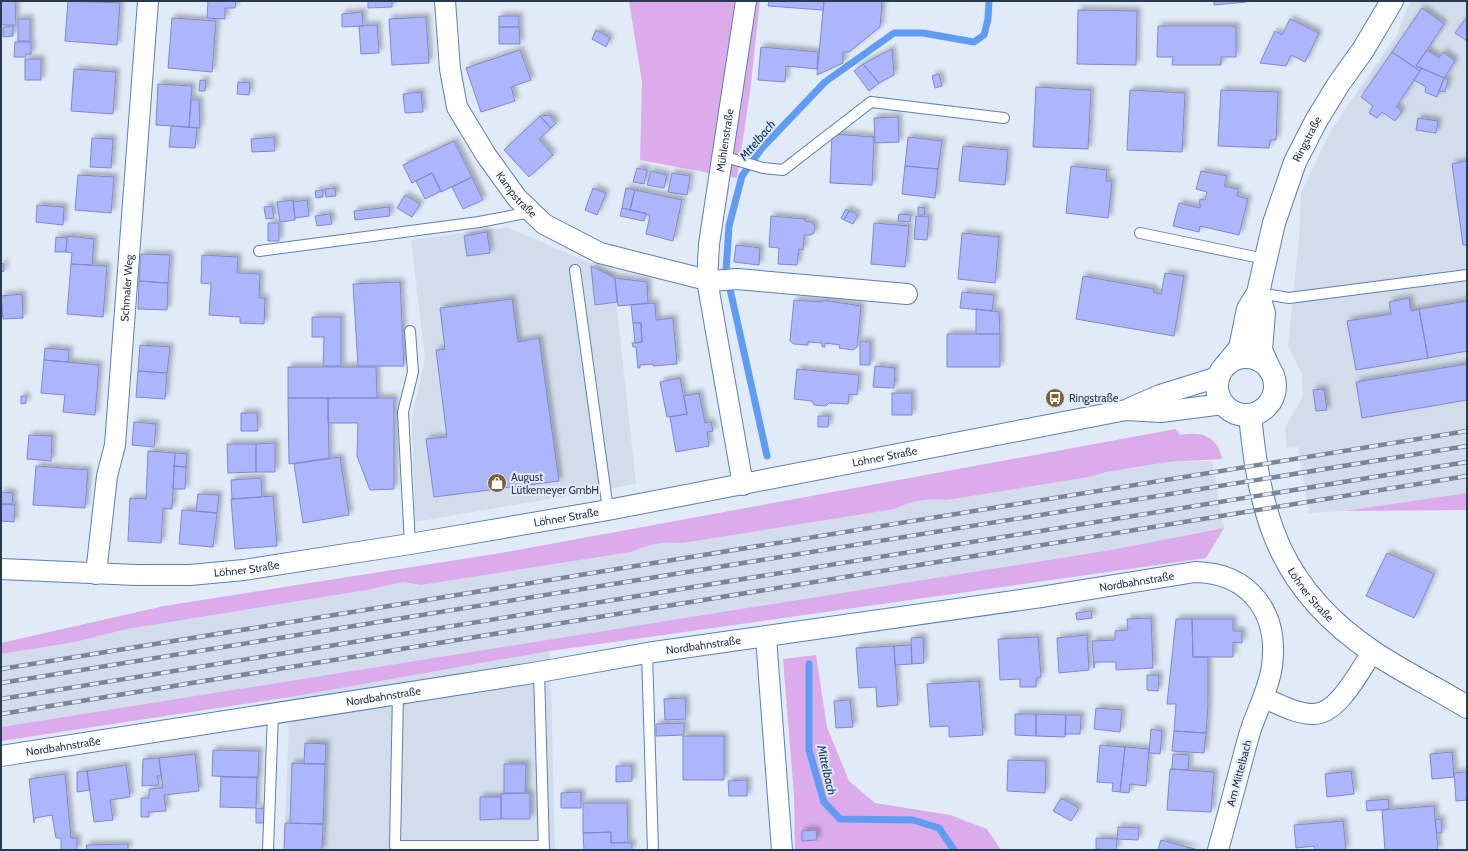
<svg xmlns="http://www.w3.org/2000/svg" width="1468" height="851" font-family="Cabin,sans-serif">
	<defs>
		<filter id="shadow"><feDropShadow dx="3.5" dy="-3.5" stdDeviation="2" flood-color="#0004"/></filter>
	</defs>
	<rect width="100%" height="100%" fill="#e1eaf7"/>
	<!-- built -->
	<path fill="#d2dceb" d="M1410,1H1467V493L1344,511L1309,513L1298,447L1287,448L1285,428L1303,396L1302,374L1288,345L1299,239L1301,193L1331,130L1397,34Z
		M507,227L613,273L636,484L415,522L412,418L425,358L411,240Z
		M1212,461L1224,528L1111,550L1,727V654L75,642L127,629L367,590L403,582L421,585L630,552L648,544L666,541L683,543L895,509L912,501L930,498L947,500L1089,477L1106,472L1168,462Z
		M550,651L555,850H284L290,697Z"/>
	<!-- green -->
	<path fill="#dbabeb" d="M629,1H760L750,92L737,178L640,160L642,82Z
		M1176,429L1180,435C1201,431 1218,436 1222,459L1168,462L1106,472L1089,477L947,500C927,498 913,500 895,509L683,543C663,541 649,544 631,552L421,585L403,582L367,590L127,629L75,642L1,654V643L164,606L501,553Z
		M1467,493V510L1344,511Z
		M1224,528L1206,558L550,651L290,697L1,741V727L1111,550Z
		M816,655L827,727L849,781L875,803L950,815L987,829L1001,850H795L794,796L783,659Z"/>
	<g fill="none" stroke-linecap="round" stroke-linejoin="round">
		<!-- stream -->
		<path stroke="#609cf4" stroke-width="7" d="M767,456L726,271L729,226L742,176L762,148L825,82L894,33H923L974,42L984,35L988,19L989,1
			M809,664V750L824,802L840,819L913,820L939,828L954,850"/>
	</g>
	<!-- building -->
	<path fill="#adb6fc" stroke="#8189cb" filter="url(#shadow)" d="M1,1H15L16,25H1Z
		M68,1L120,3L117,45L65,41Z
		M208,1H236L235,8H225V19L207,18Z
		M368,1H392V7L368,8Z
		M769,1H824L823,10L768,6Z
		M824,1H882L880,27L849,52H843V63L817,75Z
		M1214,1H1246V2L1214,5Z
		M1422,8L1444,24L1416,66L1422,68L1420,71L1392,52Z
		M1078,10L1137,11L1136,65L1077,64Z
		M362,12L363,26L342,27V14Z
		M499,16H519V27H499Z
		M426,17L429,63L392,65L389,19Z
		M1467,17V41L1455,33Z
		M172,18L216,21L212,72L168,68Z
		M18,19H30V41H18Z
		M1290,19L1319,33L1305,62L1291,55L1286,66L1260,63L1275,31L1282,35Z
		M377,25L379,53L361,54L359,26Z
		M13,26V36L3,37V27Z
		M1158,26H1236V57H1221V65H1172L1173,57H1157Z
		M499,27H519L520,44H499Z
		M596,30L610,38L606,47L592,39Z
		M15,42H31V54H26V57H14Z
		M761,47L818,52L817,69L786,66L785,82L758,80Z
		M892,49L894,75L879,83L863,64Z
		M520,50L531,80L511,87L515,101L481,112L466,68Z
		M1427,50L1439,58L1443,52L1455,61L1444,78L1416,66Z
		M1392,52L1420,71L1396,107L1402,111L1395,121L1382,112L1377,118L1369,113L1373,106L1361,97Z
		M25,59H41V80H25Z
		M863,64L879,83L869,91L854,71Z
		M1422,68L1444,78L1437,97L1425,92L1426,87L1414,80Z
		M74,69L116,72L113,114L71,111Z
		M939,74L942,86L935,88L932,76Z
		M1444,78L1448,80L1445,92L1439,91Z
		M200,80L206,81L205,91H199Z
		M238,82L250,83L249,95L237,94Z
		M158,84L192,86L189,127L156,125Z
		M1036,87L1091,90L1088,149L1033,147Z
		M1130,90L1185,93L1182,152L1127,150Z
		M1221,90L1278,92L1276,140H1270L1269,148L1218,146Z
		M421,92L423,112L405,113L403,94Z
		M191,100H199L200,128L189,127Z
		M549,115L556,123L551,128L540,116Z
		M540,116L551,128L539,139L553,155L529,177L504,150Z
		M898,117L899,142L875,143L874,118Z
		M1418,118L1438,121L1436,133L1416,130Z
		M171,126L197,128L195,148L169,147Z
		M832,134L874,137L872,185L830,183Z
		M274,137L275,151L252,152L251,139Z
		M908,137L942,141L938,169L905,166Z
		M92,138L113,139L111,168L90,167Z
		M454,141L472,177L441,192L432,173L412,183L403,165Z
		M963,146L1008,150L1005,185L959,181Z
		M1467,161V245H1463L1452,164Z
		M905,166L938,169L935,198L902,194Z
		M1071,166L1107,170L1106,181H1112L1108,218L1066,213Z
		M637,168L647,170L644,184L633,182Z
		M651,171L667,175L664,188L647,185Z
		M1201,171L1227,176L1224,186L1238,189L1237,196L1248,199L1239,235L1200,226L1199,232L1173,226L1179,203L1200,208L1201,205L1199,204L1200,199L1205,200L1207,192L1196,189Z
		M432,173L441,191L425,199L416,181Z
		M672,173L690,176L687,195L668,192Z
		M78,175L114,177L111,213L75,210Z
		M472,177L483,200L463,209L452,187Z
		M335,188L336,196L326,197L325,189Z
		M593,188L606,193L597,215L585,210Z
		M626,188L635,190L630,210L622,208Z
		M323,190V197L316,198L315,191Z
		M635,190L682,200L673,241L646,234L650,215L630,210Z
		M405,195L420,204L412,217L397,208Z
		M293,200L295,220L280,222L277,202Z
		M307,200L309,216L295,218L293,202Z
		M37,205L64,207L63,225L36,222Z
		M272,206L274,218L266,219L264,207Z
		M389,207L390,216L355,220L354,211Z
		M918,207L925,208L924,215H918Z
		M622,208L646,213L644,221L620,216Z
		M846,209L849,211L844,220L841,218Z
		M849,211L858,215L853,224L844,220Z
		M330,214L332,224L317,226L315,216Z
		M899,214L911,215L910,222L898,221Z
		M771,216L805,219V221L811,222L815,226L814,233L811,235H804L803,250L799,249L797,265L778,264L779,248L769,247Z
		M916,216L929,217L927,240L914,239Z
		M268,223H279V241H268Z
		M874,223L909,226L905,267L871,264Z
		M487,232L490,253L467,256L464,236Z
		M962,233L999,237L995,283L958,279Z
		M67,236L94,239L92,265L71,264L72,253L66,252Z
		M56,237L67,238L66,252H55Z
		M736,245L760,248L759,265L734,262Z
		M141,254L170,255L168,283L139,281Z
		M202,255L238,257L237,273L260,274L259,298H265L264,324L240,323V317L209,315L211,284L201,283Z
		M1,263L4,264V271L1,272Z
		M71,264L107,266L103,317L67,314Z
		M591,266L615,278L617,302L595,305Z
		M1165,273L1184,276L1174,336L1076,319L1083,276L1154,289L1153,292L1161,294Z
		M615,278L647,282L648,303L618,306Z
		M139,281L168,283L167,310L138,309Z
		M400,282L404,366H358L353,284Z
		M962,292L994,295L992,311L960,308Z
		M22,294L23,318L3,319L1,296Z
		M1409,298L1411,311L1419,309L1428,358L1356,370L1347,321L1391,314L1389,302Z
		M512,299L518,342L539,338L559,481L434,497L426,439L447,437L436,350L445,349L440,308Z
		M794,300L822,302L823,300L861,306L857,347L853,350L839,348L840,345L825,343V347H822V343L808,342V345L794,344L790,341Z
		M1467,301V351L1428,358L1419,309Z
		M655,303L656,320L673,318L677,364L653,366V364L640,365V368H638L636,347H633L632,343L642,342L641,323H633L631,305Z
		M976,309L999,312L1000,334H976Z
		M312,317H341V366H323L324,337H312Z
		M633,323H641L642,342L635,343Z
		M947,334H1000V367H947Z
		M860,341L870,342V365H860Z
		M140,345L170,347L167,373L138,371Z
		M45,348L69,350L68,362L44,360Z
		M44,360L99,365L95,415L63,412L65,395L41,393Z
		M1467,364V400L1362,418L1356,382Z
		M875,366L895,368L894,388L873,387Z
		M288,367H376L377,398H288Z
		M797,369L859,375L857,395L849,394L848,404L829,403L826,406L814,405L812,401L794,399Z
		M138,371L167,373L165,399L136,397Z
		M680,378L687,414L667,417L660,382Z
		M1324,389L1327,410L1316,411L1313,390Z
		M699,393L705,423L711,422L713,431L707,432L709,446L676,452L670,417L687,414L684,396Z
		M892,393H912V415H892Z
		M21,396H26V403L21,404Z
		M288,398H328L329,458L289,464Z
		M328,398H394V489L370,490L357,456L358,423H328Z
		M241,413H257L258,431H241Z
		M818,416H829L828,427H818Z
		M134,422L156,424L154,447L132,445Z
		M29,435L52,436L51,461L27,459Z
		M275,443V472H256V444Z
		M227,444H256V472L228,473Z
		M148,451L175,453L172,509L163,508L161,543L128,541L130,498L146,499Z
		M175,453L187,454L186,467L174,466Z
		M340,457L349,515L303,523L294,464Z
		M36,466L88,470L85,508L33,505Z
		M174,466L186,467L185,489H173Z
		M261,478L262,497L232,499L231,480Z
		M1,492L13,493L12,504H1Z
		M198,494L219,495L217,513L196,511Z
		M273,496L277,546L235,549L231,499Z
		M1,504L15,505L14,522L1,521Z
		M182,510L217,513L213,547L179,544Z
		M1387,553L1434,574L1414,618L1366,596Z
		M1091,611L1092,618L1077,620L1076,613Z
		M1151,618L1153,668L1116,670V662H1095L1094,668L1092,641L1115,640V631L1128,630L1127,619Z
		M1176,619H1192L1193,657H1208V705L1206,733L1174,731L1176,704H1167Z
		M1192,619H1233V631H1242V643L1233,642V657H1193Z
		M1087,635L1089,670L1059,673L1057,638Z
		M923,637L924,663L912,664L911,638Z
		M1038,637L1041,677L1036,678V687H1020V679L1000,680L998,639Z
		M911,645L912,664L895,665L894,646Z
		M894,646L898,705L877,707L876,687L859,688L856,648Z
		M1147,675H1159L1158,691L1147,690Z
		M979,681L983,735L949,737V726L930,727L927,684Z
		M685,698L686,719L665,720L664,699Z
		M850,700L853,727L836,728L834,701Z
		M1096,708L1122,710L1120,732L1094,729Z
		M1015,714H1036V736L1015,735Z
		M1036,714L1066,715L1065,737L1036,736Z
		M1066,715H1081L1080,734H1065Z
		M684,723V735L656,736V724Z
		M1151,729L1162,731L1160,754L1149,753Z
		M1174,731L1206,733L1204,753L1172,751Z
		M683,736H724V780H683Z
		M305,743L326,744L325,764H304Z
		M1100,745L1125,747L1120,792L1112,791L1113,783L1097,782Z
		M1125,747L1149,749L1146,786L1130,784L1129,793L1120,792Z
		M213,750L259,751L258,778L212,776Z
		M1452,752L1454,777L1432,779L1430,754Z
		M195,754L199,791L164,795L166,811L149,812V817H141V798H149V789L163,788L159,758Z
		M1173,754L1189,755L1188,770L1172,769Z
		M159,758L161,776H157L159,785L142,786L143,759Z
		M1008,760L1046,761L1045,793L1007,791Z
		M292,763L325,764L323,824L290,823Z
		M504,764H526L525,793H504Z
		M126,765L130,797L110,800L113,820L94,822L87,771Z
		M616,766H632V781L616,782Z
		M1170,769L1214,772L1211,812L1167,810Z
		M87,771L90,790L77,792V772Z
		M1351,771L1354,794L1327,797L1325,774Z
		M1467,772V800L1456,801L1454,773Z
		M65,774L71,838H77V850H61V838H56L52,815L35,818L34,823L29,779Z
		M221,777H257L256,808L220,807Z
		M747,780V796H729L728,781Z
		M581,792V808H561V793Z
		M525,793L530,794V819H501V794Z
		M480,797H501V819L480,820Z
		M1061,798L1079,808L1071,821L1053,811Z
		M1388,799L1389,809L1367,811L1366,801Z
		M583,803H627L628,842L611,843V832L583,833Z
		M1434,806L1438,850H1385L1382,810Z
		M256,808L265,809L264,823H256Z
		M1441,819L1442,833H1437L1435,820Z
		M1343,821L1346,850H1315L1314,846L1296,848L1294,825Z
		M285,823L323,824L322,850H284Z
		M1118,827L1139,828L1138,840L1117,839Z
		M816,830L817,840L802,841V831Z
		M611,832V843H632V850H584L583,833Z
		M1096,838L1117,839L1116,850L1096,849Z
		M1161,840L1195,849L1158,850Z
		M128,844V850H87L86,845Z"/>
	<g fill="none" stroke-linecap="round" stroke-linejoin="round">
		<!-- lane casing -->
		<g stroke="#5980ba" stroke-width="12">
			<path id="lane" d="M722,156L763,168L783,170L871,102L1004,118
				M1140,233L1265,259
				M259,251L479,222L531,212
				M575,270L608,510
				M1258,293L1289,298L1467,275
				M410,544L403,412L413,372L410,331
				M647,653L653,850
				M539,672L544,850
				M398,693L395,846H544
				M268,850L273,713"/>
		</g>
		<!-- street casing -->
		<g stroke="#5980ba" stroke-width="22">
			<g id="street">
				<path id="s1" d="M445,1L450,69L457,107L486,155L517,198L544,224L600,253L711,281L737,279L907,294"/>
				<path d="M1130,408L1160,395L1218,377"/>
				<path id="s2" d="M743,485L707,280L709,244L746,1"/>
				<path id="s3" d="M1,569L136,575H190L244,570L410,544L608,510L1126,410L1161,412L1223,404"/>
				<path id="s4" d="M96,574L107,476L115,445L148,1"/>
				<path d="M766,637L782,850"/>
				<path d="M1264,698C1279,704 1296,714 1313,714C1338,715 1360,670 1373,651"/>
				<path id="s5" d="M1,756L539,672L647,653L1041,597L1195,572C1250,573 1279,613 1272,666C1269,689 1257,710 1250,732C1239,771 1229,811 1218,850"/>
			</g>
		</g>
		<!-- secondary casing -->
		<g stroke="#5980ba" stroke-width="24">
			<g id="secondary">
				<path d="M1258,293L1264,313L1261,350L1270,370"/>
				<circle cx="1246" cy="386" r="29"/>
				<path id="s6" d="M1226,365L1240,348L1248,309L1258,293L1274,223L1295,162L1316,121L1338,85L1363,50L1392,1"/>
				<path id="s7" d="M1250,415C1260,520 1281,590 1373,652C1403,672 1436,688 1467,707"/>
			</g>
		</g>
		<!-- lane -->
		<use href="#lane" stroke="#fff" stroke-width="10"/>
		<!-- street -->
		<use href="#street" stroke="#fff" stroke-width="20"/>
		<!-- secondary -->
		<use href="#secondary" stroke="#fff" stroke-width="22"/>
		<!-- rail casing -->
		<g stroke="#788699" stroke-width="4.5">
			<path id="rail" d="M1,669L1467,431
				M1,683L1467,446
				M1,699L1467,462
				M1,714L1467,476"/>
		</g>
		<!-- rail -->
		<use href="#rail" stroke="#e1eaf7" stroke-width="3" stroke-dasharray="9" stroke-linecap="butt"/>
	</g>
	<!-- icons -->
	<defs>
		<g id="bus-disc" transform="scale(1)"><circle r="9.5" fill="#7e6234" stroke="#e1eaf7"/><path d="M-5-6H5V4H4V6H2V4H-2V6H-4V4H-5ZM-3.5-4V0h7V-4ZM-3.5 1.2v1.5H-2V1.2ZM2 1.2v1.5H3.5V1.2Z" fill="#fff"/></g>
		<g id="shop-disc" transform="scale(1)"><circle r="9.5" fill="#7e6234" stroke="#e1eaf7"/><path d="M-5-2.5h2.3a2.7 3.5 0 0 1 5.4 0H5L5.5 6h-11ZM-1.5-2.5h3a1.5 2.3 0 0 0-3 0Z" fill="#fff"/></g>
	</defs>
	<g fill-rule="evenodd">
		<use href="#bus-disc" x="1055" y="398"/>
		<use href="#shop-disc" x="497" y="483"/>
	</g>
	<g text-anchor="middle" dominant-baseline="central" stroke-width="4" stroke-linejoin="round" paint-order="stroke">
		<!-- street labels -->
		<g font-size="11" fill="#283952" stroke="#e1eaf7">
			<text stroke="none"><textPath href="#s6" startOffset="243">Ringstraße</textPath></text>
			<text stroke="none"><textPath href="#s2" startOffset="349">Mühlenstraße</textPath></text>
			<text stroke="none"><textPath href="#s1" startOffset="213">Kampstraße</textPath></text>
			<text stroke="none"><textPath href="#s4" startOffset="288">Schmaler Weg</textPath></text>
			<text stroke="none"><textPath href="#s3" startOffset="894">Löhner Straße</textPath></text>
			<text stroke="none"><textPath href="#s3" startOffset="570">Löhner Straße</textPath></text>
			<text stroke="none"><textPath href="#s3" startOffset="246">Löhner Straße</textPath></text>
			<text stroke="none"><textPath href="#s5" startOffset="1149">Nordbahnstraße</textPath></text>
			<text stroke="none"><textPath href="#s7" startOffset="193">Löhner Straße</textPath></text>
			<text stroke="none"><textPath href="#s5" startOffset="711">Nordbahnstraße</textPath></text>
			<text stroke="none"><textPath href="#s5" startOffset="387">Nordbahnstraße</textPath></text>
			<text stroke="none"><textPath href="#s5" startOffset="63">Nordbahnstraße</textPath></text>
			<text transform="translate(1239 773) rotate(-75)">Am Mittelbach</text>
		</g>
		<!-- poi labels -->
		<g font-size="11" fill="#283952" stroke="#e1eaf7" text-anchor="start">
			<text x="1069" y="398">Ringstraße</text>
			<text x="511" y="477">August<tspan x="511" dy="13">Lütkemeyer GmbH</tspan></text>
		</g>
		<!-- water labels -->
		<g font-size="12" font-style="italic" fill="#133a71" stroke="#e1eaf7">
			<text transform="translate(757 140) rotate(-50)">Mttelbach</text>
			<text transform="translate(827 770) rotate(77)">Mittelbach</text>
		</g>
	</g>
	<!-- border -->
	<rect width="1468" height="851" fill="none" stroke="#283952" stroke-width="4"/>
</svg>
